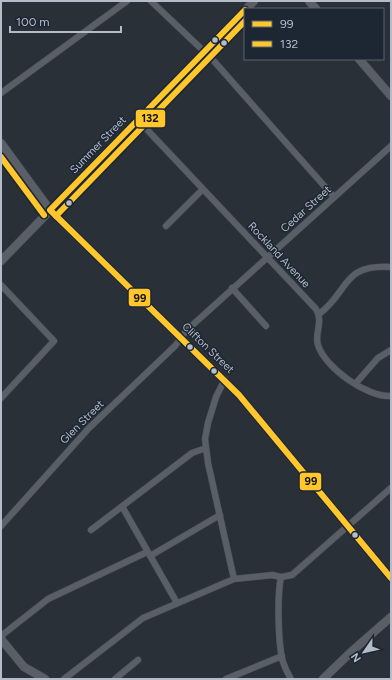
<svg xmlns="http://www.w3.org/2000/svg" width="392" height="680" font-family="Figtree,sans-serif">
	<rect width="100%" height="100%" fill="#2a3038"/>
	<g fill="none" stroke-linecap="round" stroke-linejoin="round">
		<!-- minor casing -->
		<g stroke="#484c53" stroke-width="7">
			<path id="minor" d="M151,1L213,60L334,197
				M1,93L127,1
				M138,120L316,309C324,322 314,333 318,345C325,368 368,398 391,396
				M166,226L203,189
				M1,285L54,341L1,398
				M232,288L266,326
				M319,314C350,291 341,264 391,267
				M225,379L216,397L208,423L205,439L208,463L234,579
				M355,384L378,358L391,350
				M123,508L177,603
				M1,526L89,428L175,346L187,330L391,146
				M91,530L192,453L206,448
				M150,556L220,515
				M1,636L48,599L147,552
				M64,679L143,618L234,579L272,575L281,577
				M115,679L138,660
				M226,679L282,656
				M291,679C288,674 285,668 283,662C278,644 277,596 281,577L292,575L300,568L391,488"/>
		</g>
		<!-- tertiary casing -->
		<g stroke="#484c53" stroke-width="9">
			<path id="tertiary" d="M309,1L316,9
				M246,9L254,1
				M359,59L391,96
				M1,143L50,210L239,395L391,578
				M1,261L245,10
				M1,639L24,667L45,679
				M323,679L351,652L391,617"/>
		</g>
		<!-- minor -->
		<use href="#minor" stroke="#5a5e66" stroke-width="6"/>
		<!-- tertiary -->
		<use href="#tertiary" stroke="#5a5e66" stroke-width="8"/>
		<!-- bus-1 casing -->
		<g stroke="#1d2633" stroke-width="9">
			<path id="bus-1" d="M50,210L239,395L391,578
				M50,210L245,10"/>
		</g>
		<!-- bus-2 casing -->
		<g stroke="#1d2633" stroke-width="9">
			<path id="bus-2" d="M1,157L44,215
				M56,216L245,21"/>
		</g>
		<!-- bus-1 -->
		<use href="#bus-1" stroke="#ffc72c" stroke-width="6"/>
		<!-- bus-2 -->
		<use href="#bus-2" stroke="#ffc72c" stroke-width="6"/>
	</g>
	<!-- markers -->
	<g fill="#b4bcc9" stroke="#1d2633" stroke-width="1.5">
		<circle cx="215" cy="40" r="3.5"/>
		<circle cx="224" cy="43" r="3.5"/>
		<circle cx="69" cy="203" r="3.5"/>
		<circle cx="190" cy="347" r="3.5"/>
		<circle cx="214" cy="371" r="3.5"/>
		<circle cx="355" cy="535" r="3.5"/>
	</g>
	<g text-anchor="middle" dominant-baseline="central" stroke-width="3" stroke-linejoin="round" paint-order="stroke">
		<!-- street labels -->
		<g font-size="11" fill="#b4bcc9" stroke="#1d2633">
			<text transform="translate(98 145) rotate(-46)">Summer Street</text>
			<text transform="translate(306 209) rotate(-42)">Cedar Street</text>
			<text transform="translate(279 255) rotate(47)">Rockland Avenue</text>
			<text transform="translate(208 348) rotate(44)">Clifton Street</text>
			<text transform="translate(82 422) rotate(-45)">Glen Street</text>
		</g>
	</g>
	<g stroke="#1d2633" stroke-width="1.5">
		<rect x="135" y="109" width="31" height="19" rx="4" fill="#ffc72c"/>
		<rect x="128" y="288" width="23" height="19" rx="4" fill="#ffc72c"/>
		<rect x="299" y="472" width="23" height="19" rx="4" fill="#ffc72c"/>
	</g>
	<g font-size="11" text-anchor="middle" font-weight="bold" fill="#111">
		<text x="150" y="122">132</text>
		<text x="140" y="302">99</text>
		<text x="311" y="485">99</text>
	</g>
	<!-- border -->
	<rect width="392" height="680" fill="none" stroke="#b4bcc9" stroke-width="4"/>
	<!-- legend -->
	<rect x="244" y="8" width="140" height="52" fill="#1d2633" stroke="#59626f"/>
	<rect x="252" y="21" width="20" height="6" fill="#ffc72c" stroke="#59626f"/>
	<text x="280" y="28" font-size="12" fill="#b4bcc9">99</text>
	<rect x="252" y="41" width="20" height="6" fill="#ffc72c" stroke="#59626f"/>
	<text x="280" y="48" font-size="12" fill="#b4bcc9">132</text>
	<!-- north arrow -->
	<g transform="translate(364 652) rotate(236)" stroke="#1d2633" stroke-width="3" paint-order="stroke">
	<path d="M0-3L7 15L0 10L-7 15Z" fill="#b4bcc9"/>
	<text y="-6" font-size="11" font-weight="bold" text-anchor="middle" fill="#b4bcc9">N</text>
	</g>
	<!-- scale -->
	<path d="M10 26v6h111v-6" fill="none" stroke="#b4bcc9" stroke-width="2"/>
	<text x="16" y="26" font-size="12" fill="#b4bcc9" stroke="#1d2633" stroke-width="3" paint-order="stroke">100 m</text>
</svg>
